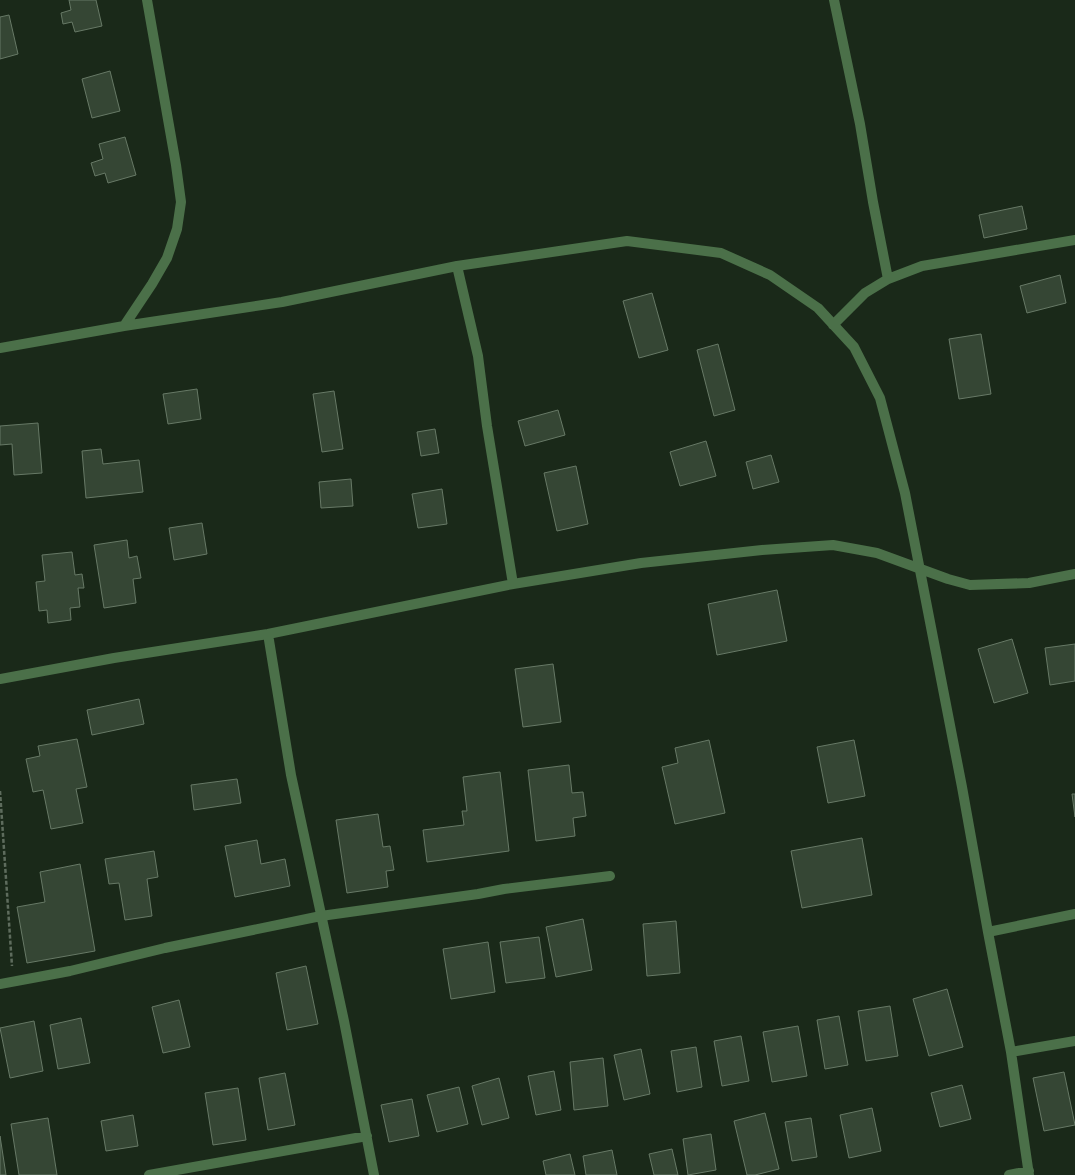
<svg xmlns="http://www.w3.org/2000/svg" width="1075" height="1175" font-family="'Public Sans',sans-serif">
	<rect width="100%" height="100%" fill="#1a2919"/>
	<!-- building -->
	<path fill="#354634" stroke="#677966" d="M69,0H96L102,26L75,32L72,22L63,24L61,13L71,10Z
		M9,15L18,54L0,59V17Z
		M110,71L120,111L92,118L82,79Z
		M125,137L136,175L108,183L105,173L95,176L91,163L103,159L99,144Z
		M1022,206L1027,229L984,238L979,215Z
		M1060,275L1066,303L1027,313L1020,286Z
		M652,293L668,350L639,358L623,301Z
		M981,334L991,394L959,399L949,339Z
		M718,344L735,410L714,416L697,350Z
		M197,389L201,419L168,424L163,394Z
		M334,391L343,449L322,452L313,394Z
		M558,410L565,435L525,446L518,421Z
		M38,423L42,473L14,475L12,444L0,445V426Z
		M435,429L439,453L421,456L417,432Z
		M706,441L716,476L680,486L670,452Z
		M101,449L103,464L139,460L143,492L86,498L82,451Z
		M771,455L779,482L753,489L746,462Z
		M576,466L588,524L557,531L544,473Z
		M351,479L353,506L321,508L319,482Z
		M442,489L447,524L418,528L412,494Z
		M202,523L207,554L174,560L169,528Z
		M127,540L129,558L137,556L141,578L133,579L136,603L104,608L94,545Z
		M72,552L75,575L82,574L84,588H78L80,607L70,608L71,620L48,623L47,610L39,611L36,582L45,581L42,555Z
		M777,590L787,641L717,655L708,604Z
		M1012,639L1028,693L994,703L978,649Z
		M1075,644V681L1050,685L1045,648Z
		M553,664L561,722L523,727L515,669Z
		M139,699L144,724L92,735L87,710Z
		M77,739L87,787L76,789L83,823L51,829L43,790L33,792L26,759L40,756L38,746Z
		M709,740L725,813L675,824L662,767L678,763L675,748Z
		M854,740L865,796L828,803L817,747Z
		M569,765L572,793L583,792L586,816L573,818L575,836L536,841L528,770Z
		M500,772L509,851L427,862L423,830L464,825L462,811H467L463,777Z
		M237,779L241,803L194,810L191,785Z
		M1072,794H1075V817Z
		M378,814L383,847L390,846L394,870L386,871L388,887L347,893L336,820Z
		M862,838L872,895L802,908L791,851Z
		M257,840L261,864L285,859L290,886L235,897L225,846Z
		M154,851L158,877L147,879L152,916L125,920L119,883L109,884L105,859Z
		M80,864L95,951L27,963L17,907L45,902L40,872Z
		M583,919L592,970L556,977L546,927Z
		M676,921L680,973L647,976L643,924Z
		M539,937L545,978L506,983L500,942Z
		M488,942L495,992L451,999L443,949Z
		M306,966L318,1024L287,1030L276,973Z
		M947,989L963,1047L929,1056L913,999Z
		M179,1000L190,1047L163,1053L152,1007Z
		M890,1006L898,1056L866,1061L858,1011Z
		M839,1016L848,1065L825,1069L817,1020Z
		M81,1018L90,1063L58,1069L50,1025Z
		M34,1021L43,1071L10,1078L0,1028Z
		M798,1026L807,1076L772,1082L763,1032Z
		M741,1036L749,1081L722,1086L714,1041Z
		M696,1047L702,1087L677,1092L671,1051Z
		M641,1049L650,1094L624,1100L614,1055Z
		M603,1058L608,1106L574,1110L570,1062Z
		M554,1071L561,1110L536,1115L528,1076Z
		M1064,1072L1075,1125L1044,1131L1033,1078Z
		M285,1073L295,1125L268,1130L259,1078Z
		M499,1078L509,1118L482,1125L472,1086Z
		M962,1085L971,1119L940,1127L931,1093Z
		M459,1087L468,1124L437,1132L427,1095Z
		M238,1088L246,1140L213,1145L205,1093Z
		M412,1099L419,1136L389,1142L381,1105Z
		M872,1108L881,1151L849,1158L840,1115Z
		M765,1113L779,1169L755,1175H747L734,1121Z
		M133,1115L138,1146L106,1151L101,1121Z
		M48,1118L57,1175H19L11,1124Z
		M811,1118L817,1157L792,1161L785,1122Z
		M711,1134L716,1170L688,1175L683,1139Z
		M0,1136L6,1175H0Z
		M672,1149L678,1175H654L649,1154Z
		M612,1150L617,1175H586L583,1156Z
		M570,1154L575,1175H546L543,1161Z"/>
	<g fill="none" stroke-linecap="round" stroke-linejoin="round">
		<!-- path -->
		<path stroke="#5e6c5d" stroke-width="2.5" stroke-dasharray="4 2" stroke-linecap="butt" d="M0,791L12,966"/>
		<!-- minor -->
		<path stroke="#4b7049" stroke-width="10" d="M834,0L860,124L873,202L888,279
			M457,266L478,356L487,426L513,584
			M833,325L865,293L888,279L922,266L1075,240
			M124,326L152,284L167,258L177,229L181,202L176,165L147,0
			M0,348L124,326L282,302L457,266L627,241L721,253L770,275L818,308L854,347L880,398L905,493L962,787L988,932L1011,1052L1029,1175
			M268,634L291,775L344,1021L374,1175
			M0,679L114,658L268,634L513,584L641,563L762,550L833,545L877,553L948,579L970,585L1029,583L1075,574
			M988,932L1075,914
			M0,984L70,971L165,948L321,916L478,894L504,889L610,876
			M1011,1052L1075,1041
			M149,1175L367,1136
			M1009,1175L1029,1171"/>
	</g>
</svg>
